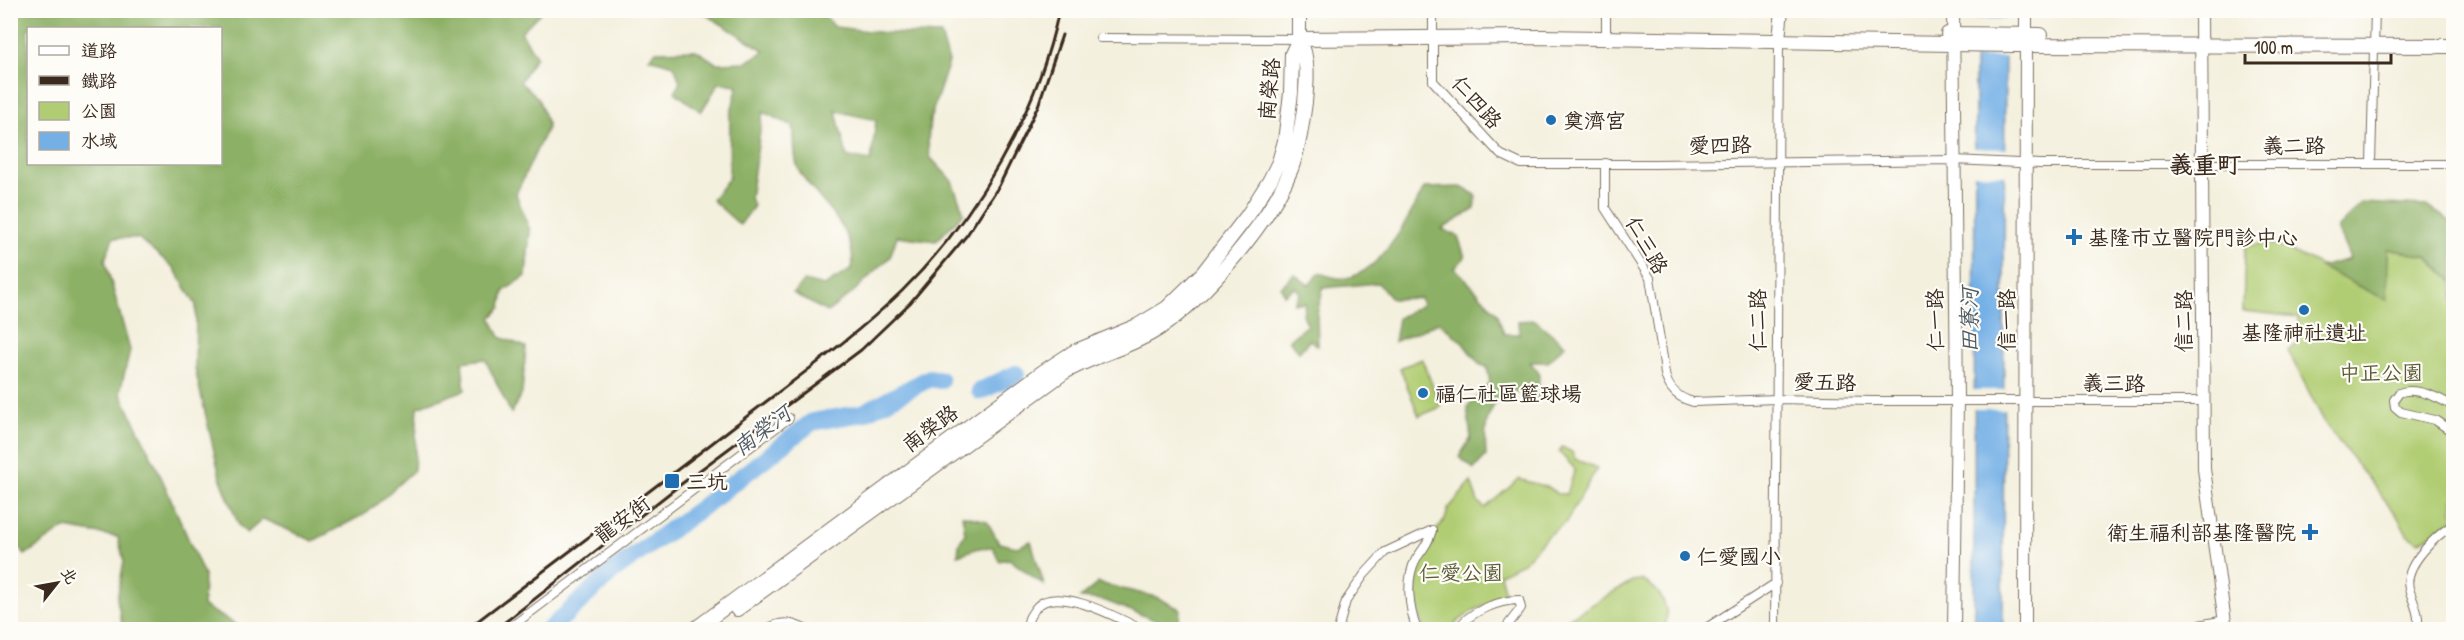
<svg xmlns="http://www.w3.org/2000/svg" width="2464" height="640" font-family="'Patrick Hand','LXGW WenKai TC',sans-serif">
	<rect width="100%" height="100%" fill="#fdfcf7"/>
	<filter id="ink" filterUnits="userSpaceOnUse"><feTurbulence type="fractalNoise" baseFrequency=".0167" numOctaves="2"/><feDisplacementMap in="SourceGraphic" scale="12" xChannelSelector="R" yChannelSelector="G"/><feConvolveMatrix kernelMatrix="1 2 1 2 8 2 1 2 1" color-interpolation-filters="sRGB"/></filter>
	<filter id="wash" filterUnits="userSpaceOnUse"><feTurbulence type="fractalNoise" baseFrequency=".008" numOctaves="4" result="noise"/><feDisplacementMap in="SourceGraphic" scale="24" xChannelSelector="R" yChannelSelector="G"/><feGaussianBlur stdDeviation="1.35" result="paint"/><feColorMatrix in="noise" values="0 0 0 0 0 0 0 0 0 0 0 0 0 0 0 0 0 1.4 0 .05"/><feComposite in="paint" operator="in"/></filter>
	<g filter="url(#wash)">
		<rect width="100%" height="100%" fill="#f4f0de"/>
		<!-- green -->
		<path fill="#b1cd73" stroke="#767c48" stroke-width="1.5" d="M2267,243L2283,247L2386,299L2388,249L2426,256L2453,282V520L2419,542L2407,534L2396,514L2326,425L2288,351L2298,343V317L2243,311L2245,246Z
			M1422,359L1441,407L1419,416L1400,368Z
			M1562,447L1572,452L1575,459L1597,468L1566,522L1547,536L1523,563L1500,574L1505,595L1471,612L1455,624L1453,629H1423L1415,593L1416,569L1432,544L1438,528L1445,520L1448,509L1471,482L1478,502L1485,508L1519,479L1550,488L1557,494H1567L1575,469L1559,452Z
			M1641,580C1661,588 1672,610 1664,629H1551L1632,581Z"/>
		<!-- forest -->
		<path fill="#8cb065" stroke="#646d42" stroke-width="1.5" fill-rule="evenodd" d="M10,11H542L521,32L536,56L520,82L538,98L548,126L516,194L530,231L526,276L504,291L501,308L491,318L500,337L526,347L522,393L511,413L485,359L462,362L465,390L418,407L414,470L367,513L313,541L263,519L247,533L239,526L220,477L195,369L196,305L174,268L138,238H113L105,260L130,350L120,392L159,472L204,575L203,606L237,625L241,629H123L117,599L124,561L118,537L65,528L25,555L11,537ZM220,28V164H28V28Z
			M700,11H819L835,27L885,33L941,35L949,62L930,119L928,141L930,157L952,181L964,213L936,241L897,236L890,257L850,295L827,312L793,293L804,281L824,286L852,269C858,229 819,203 800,172C793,161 795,139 793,126L763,112L750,198L754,206L740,225L712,200L729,178L730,116L738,85L719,83L701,112L675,92L680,82L674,65L649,58L656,51L696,50L716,63L747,62L765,51ZM836,111L876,120L871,161L847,157Z
			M1461,187L1476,195L1475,209L1442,229L1458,236L1465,257L1455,268L1497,313L1504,334H1519L1518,321L1535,320L1565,345L1548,362H1530L1539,373L1538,398L1511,390C1485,405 1484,428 1486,456L1474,469L1459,457L1471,438L1467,407L1490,383L1487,367L1479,364L1462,342L1439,322L1394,342L1398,318L1422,305L1420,298L1392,299L1378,283L1323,288L1317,314L1318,346L1310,340L1299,352L1289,340L1307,325L1303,314L1305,303H1294L1300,293L1295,287L1284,295L1281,287L1294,274L1309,285L1319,273C1327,275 1338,280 1346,278C1380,273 1410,217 1424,188Z
			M2362,203L2427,206L2453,223V282L2426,256L2388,249L2387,300L2320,267L2350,259L2337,228Z
			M962,515L987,521L999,543L1017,547L1031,541L1044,585L1009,559L999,561L993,547L979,548L958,555L959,544L965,533Z
			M1098,583L1156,597L1180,609L1178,629L1103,600L1080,598Z"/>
		<!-- water -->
		<path fill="#74b0e6" stroke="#586d82" stroke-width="1.5" d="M1975,11H2005L2003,629L1974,630Z"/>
		<!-- pier -->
		<path fill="#f4f0de" d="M1972,19H2008V57H1972Z
			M1973,148L2006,149V175L1973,174Z
			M1972,390H2005V409H1972Z"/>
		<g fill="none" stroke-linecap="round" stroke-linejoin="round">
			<!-- river -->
			<path stroke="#74b0e6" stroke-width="18" d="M980,391L1016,374
				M549,630L613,571L697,511L812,422L863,413L930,378L940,380"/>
		</g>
	</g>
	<g filter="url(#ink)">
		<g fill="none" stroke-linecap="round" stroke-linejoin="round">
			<!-- street casing -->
			<g stroke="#7c6f61" stroke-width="10">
				<path id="street" d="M1433,10V81L1500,154L1521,164H1654L1954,160L2040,164H2454
					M1606,37V10
					M1100,38L1299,39
					M1605,163V208L1650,278L1664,364C1664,383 1674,397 1693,402L1777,399L1872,401H2202
					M2371,163L2375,10
					M2454,407C2440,398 2415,386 2399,393L2394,400L2395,407L2401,412L2435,420L2454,433
					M507,630L789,418
					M765,630C781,620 791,622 807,630
					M1028,630C1027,620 1029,617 1035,609C1054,582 1120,619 1143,630
					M1338,630L1346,601L1364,575L1385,552L1432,530C1429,542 1423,549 1416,559C1405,579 1409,609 1417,630
					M1457,630C1468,612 1499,600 1519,600L1521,608L1504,630
					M1703,630L1776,583
					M1775,630L1779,39
					M2173,630L2225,620
					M2417,630C2421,613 2413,604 2409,588C2403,565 2437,535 2454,524"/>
			</g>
			<!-- secondary casing -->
			<g stroke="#7c6f61" stroke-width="14">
				<path id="secondary" d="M1953,10L1957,400L1954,630
					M2201,10L2204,469L2226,630
					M1779,39L1782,10
					M2025,630L2026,10"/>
			</g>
			<!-- primary casing -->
			<g stroke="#7c6f61" stroke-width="16">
				<path id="primary" d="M1948,34L2040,35
					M1299,39L1542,37L2013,45L2454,46
					M737,609L1063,373C1093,355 1129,348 1158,329C1205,298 1270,221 1291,169C1299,147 1302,124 1305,102C1307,82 1309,57 1299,39
					M694,630L1043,372L1074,352L1137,326L1167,308L1203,273L1248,215L1270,180L1279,162L1285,141L1291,93L1292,54L1299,39V10"/>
			</g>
			<!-- street -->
			<use href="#street" stroke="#fff" stroke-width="8"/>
			<!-- secondary -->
			<use href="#secondary" stroke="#fff" stroke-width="12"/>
			<!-- primary -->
			<use href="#primary" stroke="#fff" stroke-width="14"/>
			<!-- rail -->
			<path stroke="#3b2a1e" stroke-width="3" d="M466,630C555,562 644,496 733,427C789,383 850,341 902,291C976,218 1038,112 1059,10
				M495,630L676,488L861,350L910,303L967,235L999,186L1038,106L1062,35"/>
		</g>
	</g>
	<!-- markers -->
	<g fill="#1f6fb2" stroke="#fdfcf7" stroke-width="2">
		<circle cx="1551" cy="120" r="6"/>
		<path d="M2071 228h6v6h6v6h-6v6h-6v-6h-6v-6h6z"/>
		<circle cx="2304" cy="310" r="6"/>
		<circle cx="1423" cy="393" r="6"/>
		<rect x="664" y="473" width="16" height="16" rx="3"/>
		<path d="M2307 523h6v6h6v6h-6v6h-6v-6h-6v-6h6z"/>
		<circle cx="1685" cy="556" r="6"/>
	</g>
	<g text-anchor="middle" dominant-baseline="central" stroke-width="4.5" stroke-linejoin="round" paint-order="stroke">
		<!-- street labels -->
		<g font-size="21" fill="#3b2a1e" stroke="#fdfcf7">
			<text transform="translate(1269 89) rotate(-85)">南榮路</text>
			<text transform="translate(1477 102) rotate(48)">仁四路</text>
			<text transform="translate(1720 145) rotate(-1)">愛四路</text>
			<text x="2294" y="145">義二路</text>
			<text transform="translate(1647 245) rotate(60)">仁三路</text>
			<text transform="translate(1757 320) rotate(-90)">仁二路</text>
			<text transform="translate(1935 320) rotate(-91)">仁一路</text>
			<text transform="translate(2006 320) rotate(-90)">信一路</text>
			<text transform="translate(2183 321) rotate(-90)">信二路</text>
			<text transform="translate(1825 382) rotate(1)">愛五路</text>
			<text transform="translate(2114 383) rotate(1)">義三路</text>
			<text transform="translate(930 428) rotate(-37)">南榮路</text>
			<text transform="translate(622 519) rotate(-37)">龍安街</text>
		</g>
		<!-- poi labels -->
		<g font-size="21" fill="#3b2a1e" stroke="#fdfcf7" text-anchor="start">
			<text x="1563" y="120">奠濟宮</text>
			<text x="2088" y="237">基隆市立醫院門診中心</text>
			<text x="2304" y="332" text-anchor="middle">基隆神社遺址</text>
			<text x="1435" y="393">福仁社區籃球場</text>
			<text x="686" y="481">三坑</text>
			<text x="2296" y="532" text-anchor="end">衛生福利部基隆醫院</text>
			<text x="1697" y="556">仁愛國小</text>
		</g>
		<!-- park labels -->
		<g font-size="21" fill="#5e5b38" stroke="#fdfcf7">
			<text x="2381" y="372">中正公園</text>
			<text x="1461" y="572">仁愛公園</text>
		</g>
		<!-- water labels -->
		<g font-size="22" font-style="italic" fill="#4f5964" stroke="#fdfcf7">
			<text transform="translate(1969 320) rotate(-90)">田寮河</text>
			<text transform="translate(762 430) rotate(-37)">南榮河</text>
		</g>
		<!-- quarter labels -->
		<g font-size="24" font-weight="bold" fill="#3b2a1e" stroke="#fdfcf7">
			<text x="2205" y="164">義重町</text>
		</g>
	</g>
	<!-- margin -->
	<rect width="2464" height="640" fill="none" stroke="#fdfcf7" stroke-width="36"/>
	<!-- legend -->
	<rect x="27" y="27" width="195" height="138" fill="#fdfcf7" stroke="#afa8a0" stroke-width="1.5"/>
	<rect x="39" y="46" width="30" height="9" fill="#ffffff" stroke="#afa8a0" stroke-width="1.5"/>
	<text x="81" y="57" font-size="18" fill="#3b2a1e">道路</text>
	<rect x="39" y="76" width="30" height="9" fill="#3b2a1e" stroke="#afa8a0" stroke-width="1.5"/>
	<text x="81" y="87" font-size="18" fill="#3b2a1e">鐵路</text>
	<rect x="39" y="102" width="30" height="18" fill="#b1cd73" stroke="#afa8a0" stroke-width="1.5"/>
	<text x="81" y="117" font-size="18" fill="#3b2a1e">公園</text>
	<rect x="39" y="132" width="30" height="18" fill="#74b0e6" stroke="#afa8a0" stroke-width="1.5"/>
	<text x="81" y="147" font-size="18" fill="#3b2a1e">水域</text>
	<!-- north arrow -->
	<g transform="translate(57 583) rotate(59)" stroke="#fdfcf7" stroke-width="4.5" paint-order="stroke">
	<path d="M0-4.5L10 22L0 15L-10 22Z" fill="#3b2a1e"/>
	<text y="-9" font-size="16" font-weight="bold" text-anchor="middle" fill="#3b2a1e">北</text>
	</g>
	<!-- scale -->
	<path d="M2245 54v9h146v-9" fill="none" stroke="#3b2a1e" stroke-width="3"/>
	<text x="2254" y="54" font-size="18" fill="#3b2a1e" stroke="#fdfcf7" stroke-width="4.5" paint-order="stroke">100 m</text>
</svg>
